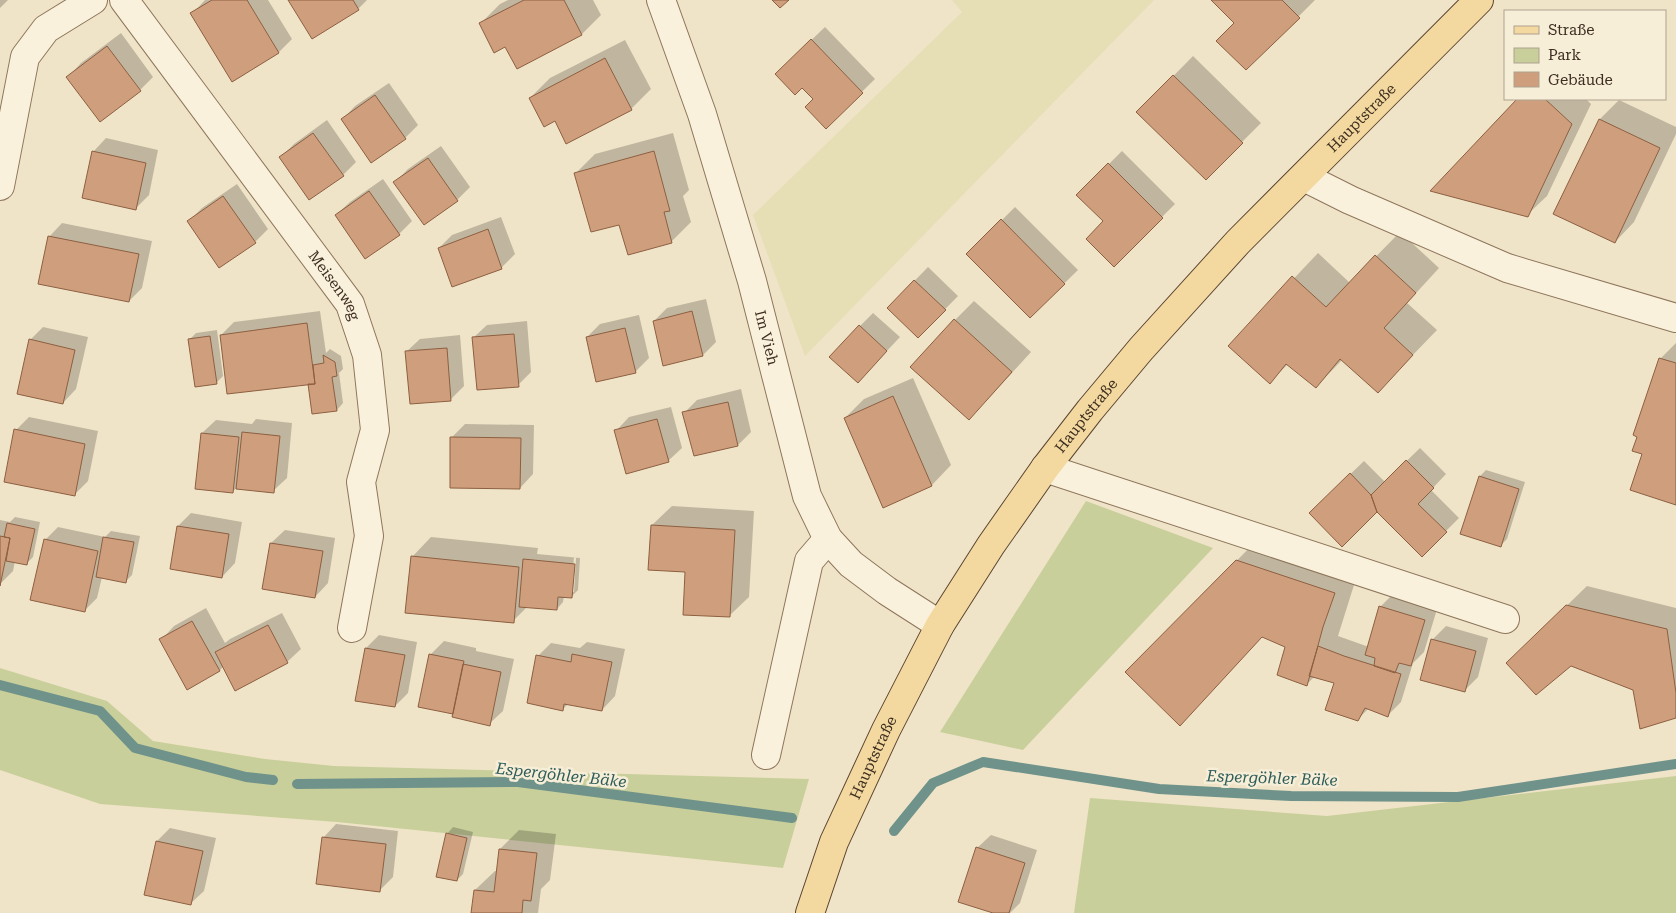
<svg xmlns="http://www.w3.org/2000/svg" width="1676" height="913" font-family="'Roboto Serif',serif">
	<rect width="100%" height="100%" fill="#f0e4c8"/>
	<!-- farmland -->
	<path fill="#e6deb5" d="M952,0H1154L805,356L753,215L962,12Z"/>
	<!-- green -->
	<path fill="#c9cf9b" d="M1086,501L1213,548L1023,750L940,732Z
		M0,668L107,701L153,741L265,759L334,766L809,779L783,868L337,822L100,804L0,770Z
		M1676,776V913H1074L1090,798L1327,816Z"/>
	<!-- shadow -->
	<path fill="#0003" fill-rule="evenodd" d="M0,0H8L0,8Z
		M205,0H268L292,39L279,52L232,80L192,14Z
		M289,0H367L358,9Z
		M508,0H593L601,15L582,34L517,67L506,45L481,23L500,4Z
		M1213,0H1315L1246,69L1236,23Z
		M825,27L875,79L826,127L815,99L802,86L776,74Z
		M121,33L153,77L140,90L68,77L81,63Z
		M625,40L651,89L631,109L567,142L556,120L530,98L550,78Z
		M1193,56L1261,123L1206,178L1138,112Z
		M389,83L418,125L405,138L342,120L355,106Z
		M1518,99H1586L1591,104L1547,196L1527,215L1433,191Z
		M1619,100L1676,127V134L1634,222L1615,242L1600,119Z
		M327,120L356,162L343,175L281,157L294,144Z
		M673,133L689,190L683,196L691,222L671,242L620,223L576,173L595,154Z
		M106,138L158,150L149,195L136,208L93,152Z
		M441,146L470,187L457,200L395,182L408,169Z
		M1122,151L1175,204L1114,265L1105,221L1078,195Z
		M383,179L412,221L399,234L336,215L350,202Z
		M237,184L268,229L255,242L189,221L202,208Z
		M1015,207L1078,270L1030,317L968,254Z
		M501,217L515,254L501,268L439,248L452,235Z
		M62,223L152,241L142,288L129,301L49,237Z
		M1400,232L1439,268L1407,303L1437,330L1378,391L1342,360L1316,387L1288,364L1270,382L1230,346L1318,253L1350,283Z
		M928,267L958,296L918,337L888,308Z
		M706,299L716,342L703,355L654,321L667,308Z
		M974,301L1031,352L988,399L955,320Z
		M320,311L326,353L330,349L341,356L343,369L339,373L343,403L337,410L309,383L221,335L234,322Z
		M873,313L900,337L871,368L860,326Z
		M639,315L649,358L636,371L597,381L587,337L600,324Z
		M527,321L531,372L518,385L473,338L487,325Z
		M43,327L88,337L76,389L63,403L30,340Z
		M217,330L223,376L216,383L190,339L196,333Z
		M460,335L464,386L451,399L411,403L406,352L420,339Z
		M1676,343V504L1643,454L1660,359Z
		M913,378L951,465L932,485L883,506L845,418L864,399Z
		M741,389L751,432L738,445L684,413L697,400Z
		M671,407L682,448L668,461L616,431L629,417Z
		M29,417L98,431L88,481L74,495L16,430Z
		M256,419L292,423L287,478L273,491L237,488L233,491L202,433L216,420L252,424Z
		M465,424L534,425L533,474L520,488L452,437Z
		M1420,448L1446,474L1431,490L1459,518L1422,555L1377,510L1310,513L1364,461L1385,482Z
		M1486,470L1525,482L1507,539L1501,545L1480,476Z
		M672,506L754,511L749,597L729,616L687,571L652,525Z
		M191,513L242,522L235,563L222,577L178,526Z
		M15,517L40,522L33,557L26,564L15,561L13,571L0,584V520L10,522Z
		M58,527L105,537L111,531L140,536L132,575L126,581L102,577L97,598L84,611L45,540Z
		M285,530L335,538L328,583L315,597L264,588L271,543Z
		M1261,536L1359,569L1338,636L1369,647L1380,607L1393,594L1438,606L1424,652L1413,663L1401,702L1388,715L1369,708L1358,719L1336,682L1315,676L1306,685L1287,646L1263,636L1180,724L1127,672Z
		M431,537L538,548L537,554L580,558L578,590L571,597L564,596L563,602L557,609L528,606L513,621L412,557ZM574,557L576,558L574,592H571Z
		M1587,586L1676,608V716L1634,689L1527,644Z
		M206,608L225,643L230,639L282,613L301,649L287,662L224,666L220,670L161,640L174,626Z
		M1446,626L1488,638L1478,677L1465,690L1422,679L1433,639Z
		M379,635L417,642L408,693L395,706L357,700L366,648Z
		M444,641L476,648V651L514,659L503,711L489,724L454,713L431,654Z
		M587,642L625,649L615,696L602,710L569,703L563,709L538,656L551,643L580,648Z
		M336,824L398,831L393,877L380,890L323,838Z
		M453,827L473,832L463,874L457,880L447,834Z
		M170,828L216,838L204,891L190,904L145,894L157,841Z
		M519,830L556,834L550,880L541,889L538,913H473L475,890L495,871H498L500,849Z
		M991,835L1037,850L1020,903L1010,913H997L977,848Z"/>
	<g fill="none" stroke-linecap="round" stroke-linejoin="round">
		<!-- stream -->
		<path stroke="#6f938a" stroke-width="10" d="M0,685L100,711L135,748L246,777L273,780
			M297,784L518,782L792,818
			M894,831L933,783L983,762L1159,789L1291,796L1458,797L1676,764"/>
	</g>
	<!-- building -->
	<path fill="#cf9f7d" stroke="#8d5f41" d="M212,0H247L279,53L232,82L190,13Z
		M288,0H353L359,10L312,39Z
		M524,0H564L582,35L517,69L505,47L494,53L479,23Z
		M772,0H789L780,8Z
		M1211,0H1282L1300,18L1246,70L1216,41L1234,23Z
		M811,39L863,93L826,129L805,107L813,99L802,88L795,95L775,74Z
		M107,46L141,91L100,122L66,77Z
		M605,58L632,110L566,144L555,121L544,127L529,98Z
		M1173,75L1243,143L1206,180L1136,112Z
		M375,95L406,139L371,163L341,119Z
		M1517,99H1545L1572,124L1528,217L1430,191Z
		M1599,119L1660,148L1615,243L1553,214Z
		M313,133L344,176L309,200L279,157Z
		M92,151L146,163L136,210L82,198Z
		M654,151L670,211L664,212L672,243L628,255L619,225L591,232L574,173Z
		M428,158L458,201L424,225L393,182Z
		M1108,163L1163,218L1114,267L1086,239L1103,221L1076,195Z
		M369,191L400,235L365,259L335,215Z
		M223,196L256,243L219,268L187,221Z
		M1001,219L1065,284L1030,318L966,254Z
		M488,229L502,269L452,287L438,248Z
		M48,236L139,254L129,302L38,284Z
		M1375,255L1416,293L1384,328L1413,355L1378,393L1340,359L1316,388L1286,364L1270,384L1228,346L1292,276L1326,307Z
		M914,280L946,310L918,338L887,308Z
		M692,311L703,356L663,366L653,321Z
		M954,319L1012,372L969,420L910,367Z
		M307,323L315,384L227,394L220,335Z
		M859,325L887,351L858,383L829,357Z
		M625,328L636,373L596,382L586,337Z
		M514,334L519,387L477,390L472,337Z
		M210,336L217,384L195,387L188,339Z
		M29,339L75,350L63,404L17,394Z
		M447,348L451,401L410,404L405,351Z
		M323,355L335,362L337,376L332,377L337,411L312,414L308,384H315L313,365L324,363Z
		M1659,358L1676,363V505L1630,490L1642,454L1632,451L1637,437L1633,435Z
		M893,396L932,486L883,508L844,418Z
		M728,402L738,446L694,456L682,412Z
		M657,419L669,462L626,474L614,430Z
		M14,429L85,444L75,496L4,482Z
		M242,432L280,436L274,493L236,489Z
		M201,433L239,437L233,493L195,489Z
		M450,437L521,438L520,489L450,488Z
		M1406,460L1434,488L1418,504L1447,532L1422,557L1377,512L1371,495Z
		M1350,473L1371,495L1377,512L1342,547L1309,513Z
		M1479,476L1519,489L1501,547L1460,534Z
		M7,523L35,529L27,565L6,561L10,538L4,537Z
		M651,525L735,530L730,617L683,615L685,572L648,570Z
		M177,526L229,534L222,578L170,569Z
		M0,536L10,538L0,586Z
		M103,537L134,542L126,583L96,577Z
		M44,539L98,551L85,612L30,600Z
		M270,543L323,551L315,598L262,589Z
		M411,556L519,567L514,623L405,613Z
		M523,559L575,564L572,598L558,597L557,610L519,607Z
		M1236,560L1335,593L1323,627L1307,686L1277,675L1285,647L1262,637L1180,726L1125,672Z
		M1566,605L1667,629L1676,693V718L1640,729L1633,690L1571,666L1536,695L1506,663Z
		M1379,606L1425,620L1411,666L1399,663L1395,673L1374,666L1375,658L1365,655Z
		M192,621L220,671L187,690L159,639Z
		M268,625L288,663L235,691L215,652Z
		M1431,639L1476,651L1465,692L1420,680Z
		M1318,646L1344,656L1401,674L1388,717L1365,708L1358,721L1325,710L1334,683L1309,676Z
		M365,648L405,655L395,707L355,701Z
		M429,654L464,661L453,714L418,707Z
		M572,654L612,662L602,711L564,704L563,711L527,703L536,655L571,662Z
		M463,664L501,672L490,726L452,717Z
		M446,833L467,838L457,881L436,877Z
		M322,837L386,844L380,892L316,884Z
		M156,841L203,851L191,905L144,895Z
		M976,847L1025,863L1009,913H993L958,902Z
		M499,849L537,853L531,901L523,900L522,913H471L474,890L494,892Z"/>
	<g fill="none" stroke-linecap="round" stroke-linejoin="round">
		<!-- minor casing -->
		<g stroke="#8d765c" stroke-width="30">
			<g id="minor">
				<path id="s1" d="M124,0L350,304L367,355L375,430L361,482L369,536L352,628"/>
				<path id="s2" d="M661,0L702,114L752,281L807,496L828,539L851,564L887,591L940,625"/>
				<path d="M1304,177L1350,200L1507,268L1676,318"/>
				<path d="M0,186L25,57L46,29L93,0"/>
				<path d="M1045,468L1505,619"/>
				<path d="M766,755L809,561L828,539"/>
			</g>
		</g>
		<!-- major casing -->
		<g stroke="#5b4430" stroke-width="30">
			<g id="major">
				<path id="s3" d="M810,913L834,842L886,730L940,625L991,545L1045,468L1090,410L1141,349L1238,242L1479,0"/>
			</g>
		</g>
		<!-- minor -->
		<use href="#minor" stroke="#faf1dc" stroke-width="28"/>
		<!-- major -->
		<use href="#major" stroke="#f3d9a0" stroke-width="28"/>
	</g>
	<g text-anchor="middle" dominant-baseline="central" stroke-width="5" stroke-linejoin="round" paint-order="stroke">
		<!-- street labels -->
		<g font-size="15" fill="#3d2e20" stroke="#f7eed8">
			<text stroke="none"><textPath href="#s3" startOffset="978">Hauptstraße</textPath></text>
			<text stroke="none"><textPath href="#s1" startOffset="355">Meisenweg</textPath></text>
			<text stroke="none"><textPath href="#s2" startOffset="354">Im Vieh</textPath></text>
			<text stroke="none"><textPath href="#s3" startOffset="572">Hauptstraße</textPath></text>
			<text stroke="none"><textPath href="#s3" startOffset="168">Hauptstraße</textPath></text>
		</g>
		<!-- water labels -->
		<g font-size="16" font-style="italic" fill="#2f5d5a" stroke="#f7eed8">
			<text transform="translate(561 775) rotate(6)">Espergöhler Bäke</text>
			<text transform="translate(1272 778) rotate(2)">Espergöhler Bäke</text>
		</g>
	</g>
	<!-- legend -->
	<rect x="1504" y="10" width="162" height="90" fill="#f7eed8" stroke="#ada18e"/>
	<rect x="1514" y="26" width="25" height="8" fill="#f3d9a0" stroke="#ada18e"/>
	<text x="1548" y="35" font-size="15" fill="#3d2e20">Straße</text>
	<rect x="1514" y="48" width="25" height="15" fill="#c9cf9b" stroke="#ada18e"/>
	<text x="1548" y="60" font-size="15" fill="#3d2e20">Park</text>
	<rect x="1514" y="72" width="25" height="15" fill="#cf9f7d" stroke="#ada18e"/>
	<text x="1548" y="85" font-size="15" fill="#3d2e20">Gebäude</text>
</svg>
